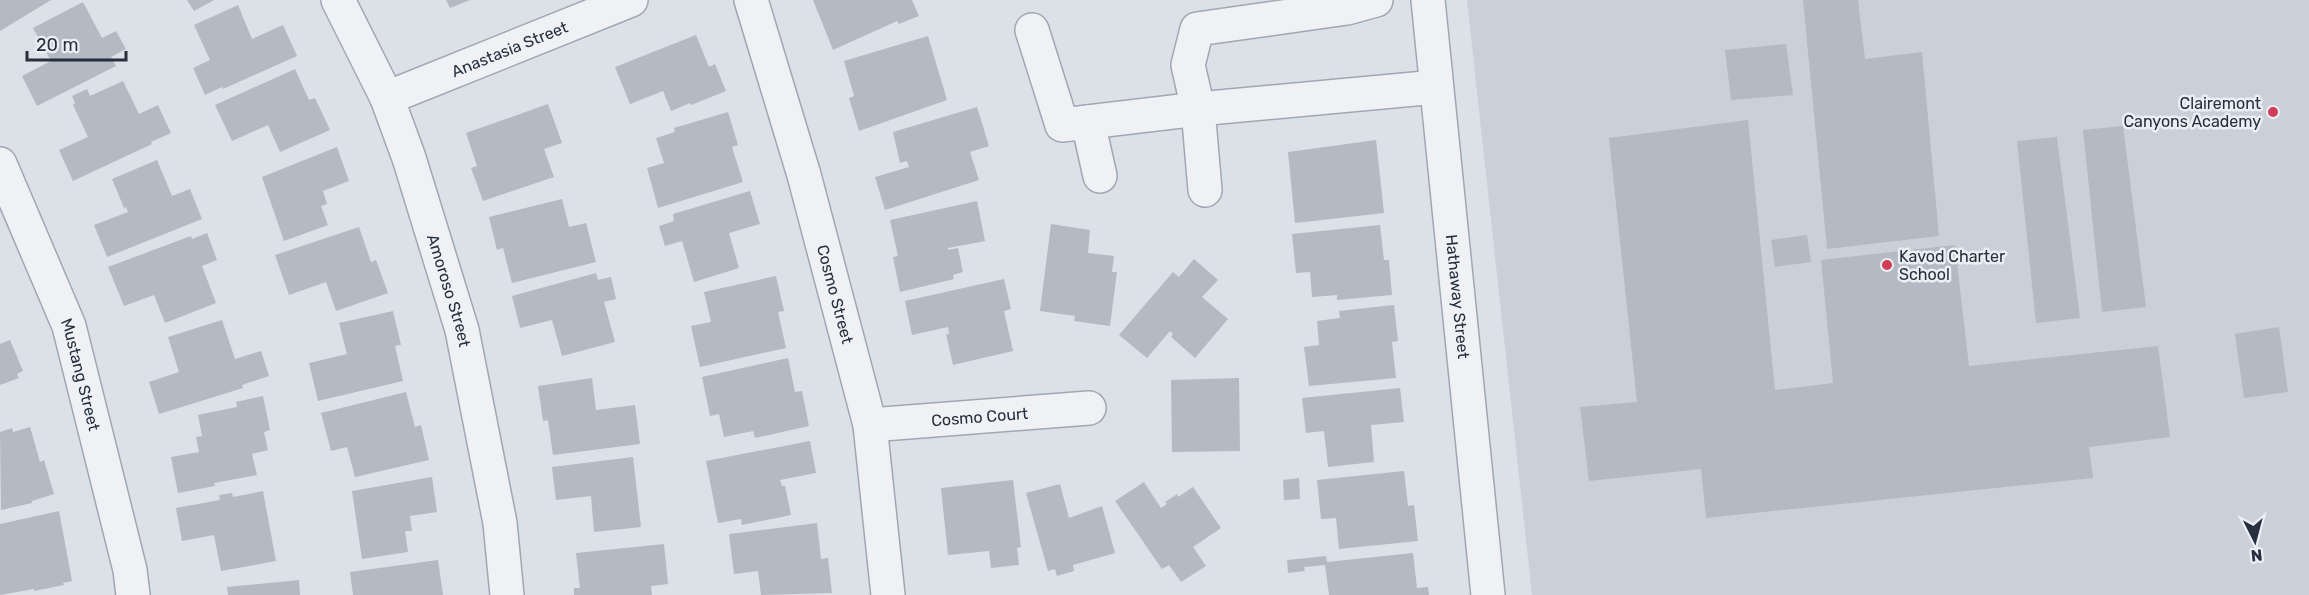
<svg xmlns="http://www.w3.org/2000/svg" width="2309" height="595" font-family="Rubik,sans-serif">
	<rect width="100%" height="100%" fill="#dce0e7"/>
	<!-- built -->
	<path fill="#cad0d9" d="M1467,0H2309V595H1532Z"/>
	<!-- building -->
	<path fill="#b3bac4" d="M0,0H51L0,31Z
		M187,0H214L194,11Z
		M446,0H470L450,8Z
		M813,0H912L919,16L899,24L897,21L833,50Z
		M1803,0H1858L1865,59L1922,52L1939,236L1827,249Z
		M83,2L102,38L116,31L126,49L111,57L116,66L37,106L22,76L51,61L33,28Z
		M238,5L252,39L283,25L297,56L223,89L222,87L205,95L193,68L210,60L194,25Z
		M696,35L709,67L715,64L726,91L691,105L690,103L671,111L663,91L630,104L615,67Z
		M928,36L947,100L859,131L849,98L854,96L844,61Z
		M1786,44L1793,95L1731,100L1725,50Z
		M295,69L309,100L315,98L330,130L280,152L268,125L232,141L215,105Z
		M123,81L139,114L158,105L171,133L151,142L152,144L73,181L59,150L88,137L73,105L75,103L72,96L87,89L90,96Z
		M548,104L562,143L544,149L554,177L483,201L471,168L477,166L466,133Z
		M977,107L989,146L970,152L979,180L885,210L875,177L909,167L907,161L900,163L893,132Z
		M728,112L738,145L732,147L743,182L658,208L647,168L664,163L656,138L675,132L674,128Z
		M1748,120L1775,390L1833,383L1821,260L1955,245L1969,366L2158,346L2170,437L2089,447L2093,478L1706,518L1701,469L1589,481L1580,407L1637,402L1609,138Z
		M2123,126L2146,307L2102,312L2083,130Z
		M2057,137L2080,318L2036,323L2017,141Z
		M1376,140L1384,213L1295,223L1288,152Z
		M337,147L349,181L323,191L327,204L321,206L328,225L284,241L262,177Z
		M157,160L172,196L190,189L202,219L107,257L94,225L128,212L126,207L124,208L112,179Z
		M750,191L760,224L729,233L739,268L694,282L682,241L665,246L659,226L674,221L673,214Z
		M562,199L569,227L586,223L596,262L512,283L503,248L497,250L489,217Z
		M977,201L985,241L948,248V250L958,248L963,272L953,275L954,279L900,292L893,257L898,256L890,220Z
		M1051,224L1090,230L1088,253L1114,256L1112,272H1117L1110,326L1074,321L1075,316L1040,311Z
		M1380,225L1384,260H1389L1392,295L1337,300V295L1312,297L1310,272L1296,273L1292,234Z
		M359,227L371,262L376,260L388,293L336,311L326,282L289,295L275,255Z
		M207,233L217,260L202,266L216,303L165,323L154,295L124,306L108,267L191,236L192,239Z
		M1807,235L1811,262L1775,267L1771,240Z
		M1194,259L1218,280L1202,297L1228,319L1195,358L1171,337L1173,334L1170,331L1147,358L1119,335L1173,272L1179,277Z
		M596,273L598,280L611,277L616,299L604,302L615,342L562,356L552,320L520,328L512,296Z
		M776,276L784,311L778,312L786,348L700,367L691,326L711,322L704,292Z
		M1004,279L1011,309L1004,311L1013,351L953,365L946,334H949L948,327L912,335L905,301Z
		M1394,305L1398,341L1392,342L1396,378L1309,386L1304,347L1319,345L1317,321L1340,318L1339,311Z
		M393,311L401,345L395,346L403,381L318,401L309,363L347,354L339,323Z
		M222,320L235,359L261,351L269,376L242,385L243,388L159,414L149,382L179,372L168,337Z
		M2279,327L2288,392L2244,398L2235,334Z
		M10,340L23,371L17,374L19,378L0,385V344Z
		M788,358L795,392L802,391L809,426L755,438L753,431L724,437L719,414L710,416L702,377Z
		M592,378L596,410L635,405L640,444L553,455L548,420L543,421L538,386Z
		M1239,378L1240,451L1172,452L1171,380Z
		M1400,388L1404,422L1371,425L1374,462L1328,467L1324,431L1306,433L1302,398Z
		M406,392L415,427L421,425L429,460L355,477L347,447L331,451L321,413Z
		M263,396L270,430L264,432L268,450L252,454L257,475L214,483L215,486L178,493L171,457L199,452L196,437L202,436L198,415L237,407L236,402Z
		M30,427L40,462L44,460L54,494L32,501V503L1,510L0,432L12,428L13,432Z
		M810,441L816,473L780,480L782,486H785L791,515L742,525L741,519L718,523L706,461Z
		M633,457L641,527L594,532L591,496L556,500L552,467Z
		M1404,471L1408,506L1414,505L1418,541L1339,549L1336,518L1321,519L1317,480Z
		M432,477L437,512L410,516L412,531H405L408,552L362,559L352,491Z
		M1299,478L1300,499L1284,500L1283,480Z
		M1013,480L1021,547L1017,548L1019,565L991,568L989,551L948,555L941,488Z
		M1144,482L1161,508L1167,504L1165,502L1177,494L1178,497L1193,487L1221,528L1193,547L1206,566L1181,582L1169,565L1162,569L1115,501Z
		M1060,484L1069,518L1102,506L1115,553L1073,565L1074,571L1057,576L1055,569L1048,571L1026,493Z
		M263,491L276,561L221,571L214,535L182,541L176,508L220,500L219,495L232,493L233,497Z
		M59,511L72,581L63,583L64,585L34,591V589L0,595V524Z
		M817,523L821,559L828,558L832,593L761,595L758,571L734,574L729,534Z
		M664,544L668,584L651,586L652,595H574V588H580L576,553Z
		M1413,553L1417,588L1428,587L1429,595H1329L1325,565L1304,567L1305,571L1288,573L1287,560L1326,556L1327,562Z
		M438,560L443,595H353L350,572Z
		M299,580L300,595H228L227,587Z"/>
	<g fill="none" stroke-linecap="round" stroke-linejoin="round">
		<!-- minor casing -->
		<g stroke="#a1a7b1" stroke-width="36">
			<g id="minor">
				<path id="s1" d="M338,0L387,98L409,158L462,330L500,523L507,595"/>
				<path id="s2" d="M751,0L804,175L870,425L888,595"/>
				<path id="s3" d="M1428,0L1488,595"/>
				<path d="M1032,30L1062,125L1088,122"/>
				<path id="s4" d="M387,98L631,0"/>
				<path id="s5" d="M0,164L69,326L130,570L133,595"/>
				<path d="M1100,176L1088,122L1198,109L1188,65L1197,29L1347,8L1376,0"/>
				<path d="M1205,190L1198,109L1436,87"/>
				<path id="s6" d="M870,425L1089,408"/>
			</g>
		</g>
		<!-- minor -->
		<use href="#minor" stroke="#eff1f5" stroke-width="33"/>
	</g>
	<!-- markers -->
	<g fill="#d13c56" stroke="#ebeff4" stroke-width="2">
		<circle cx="2273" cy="112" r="6"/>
		<circle cx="1887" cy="265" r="6"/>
	</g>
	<g text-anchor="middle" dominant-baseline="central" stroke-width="5" stroke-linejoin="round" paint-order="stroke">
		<!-- street labels -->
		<g font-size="16" fill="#252f3d" stroke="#ebeff4">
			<text stroke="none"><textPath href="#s4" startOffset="132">Anastasia Street</textPath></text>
			<text stroke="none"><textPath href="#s1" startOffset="312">Amoroso Street</textPath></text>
			<text stroke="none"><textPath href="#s2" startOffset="306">Cosmo Street</textPath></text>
			<text stroke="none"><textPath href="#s3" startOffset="298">Hathaway Street</textPath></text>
			<text stroke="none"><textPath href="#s5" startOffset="226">Mustang Street</textPath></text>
			<text stroke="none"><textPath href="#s6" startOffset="110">Cosmo Court</textPath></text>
		</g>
		<!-- poi labels -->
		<g font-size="16" fill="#252f3d" stroke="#ebeff4" text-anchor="end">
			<text x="2261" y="103">Clairemont<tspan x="2261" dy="18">Canyons Academy</tspan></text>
			<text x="1899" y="256" text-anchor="start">Kavod Charter<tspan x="1899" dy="18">School</tspan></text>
		</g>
	</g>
	<!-- north arrow -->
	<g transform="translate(2255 541) rotate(174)" stroke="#ebeff4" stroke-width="4.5" paint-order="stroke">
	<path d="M0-4.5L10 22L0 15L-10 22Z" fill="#252f3d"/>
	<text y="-9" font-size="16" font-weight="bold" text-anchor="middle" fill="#252f3d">N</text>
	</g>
	<!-- scale -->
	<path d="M27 51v9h99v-9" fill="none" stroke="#252f3d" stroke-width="3"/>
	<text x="36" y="51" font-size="18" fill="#252f3d" stroke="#ebeff4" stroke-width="4.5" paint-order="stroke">20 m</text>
</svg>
